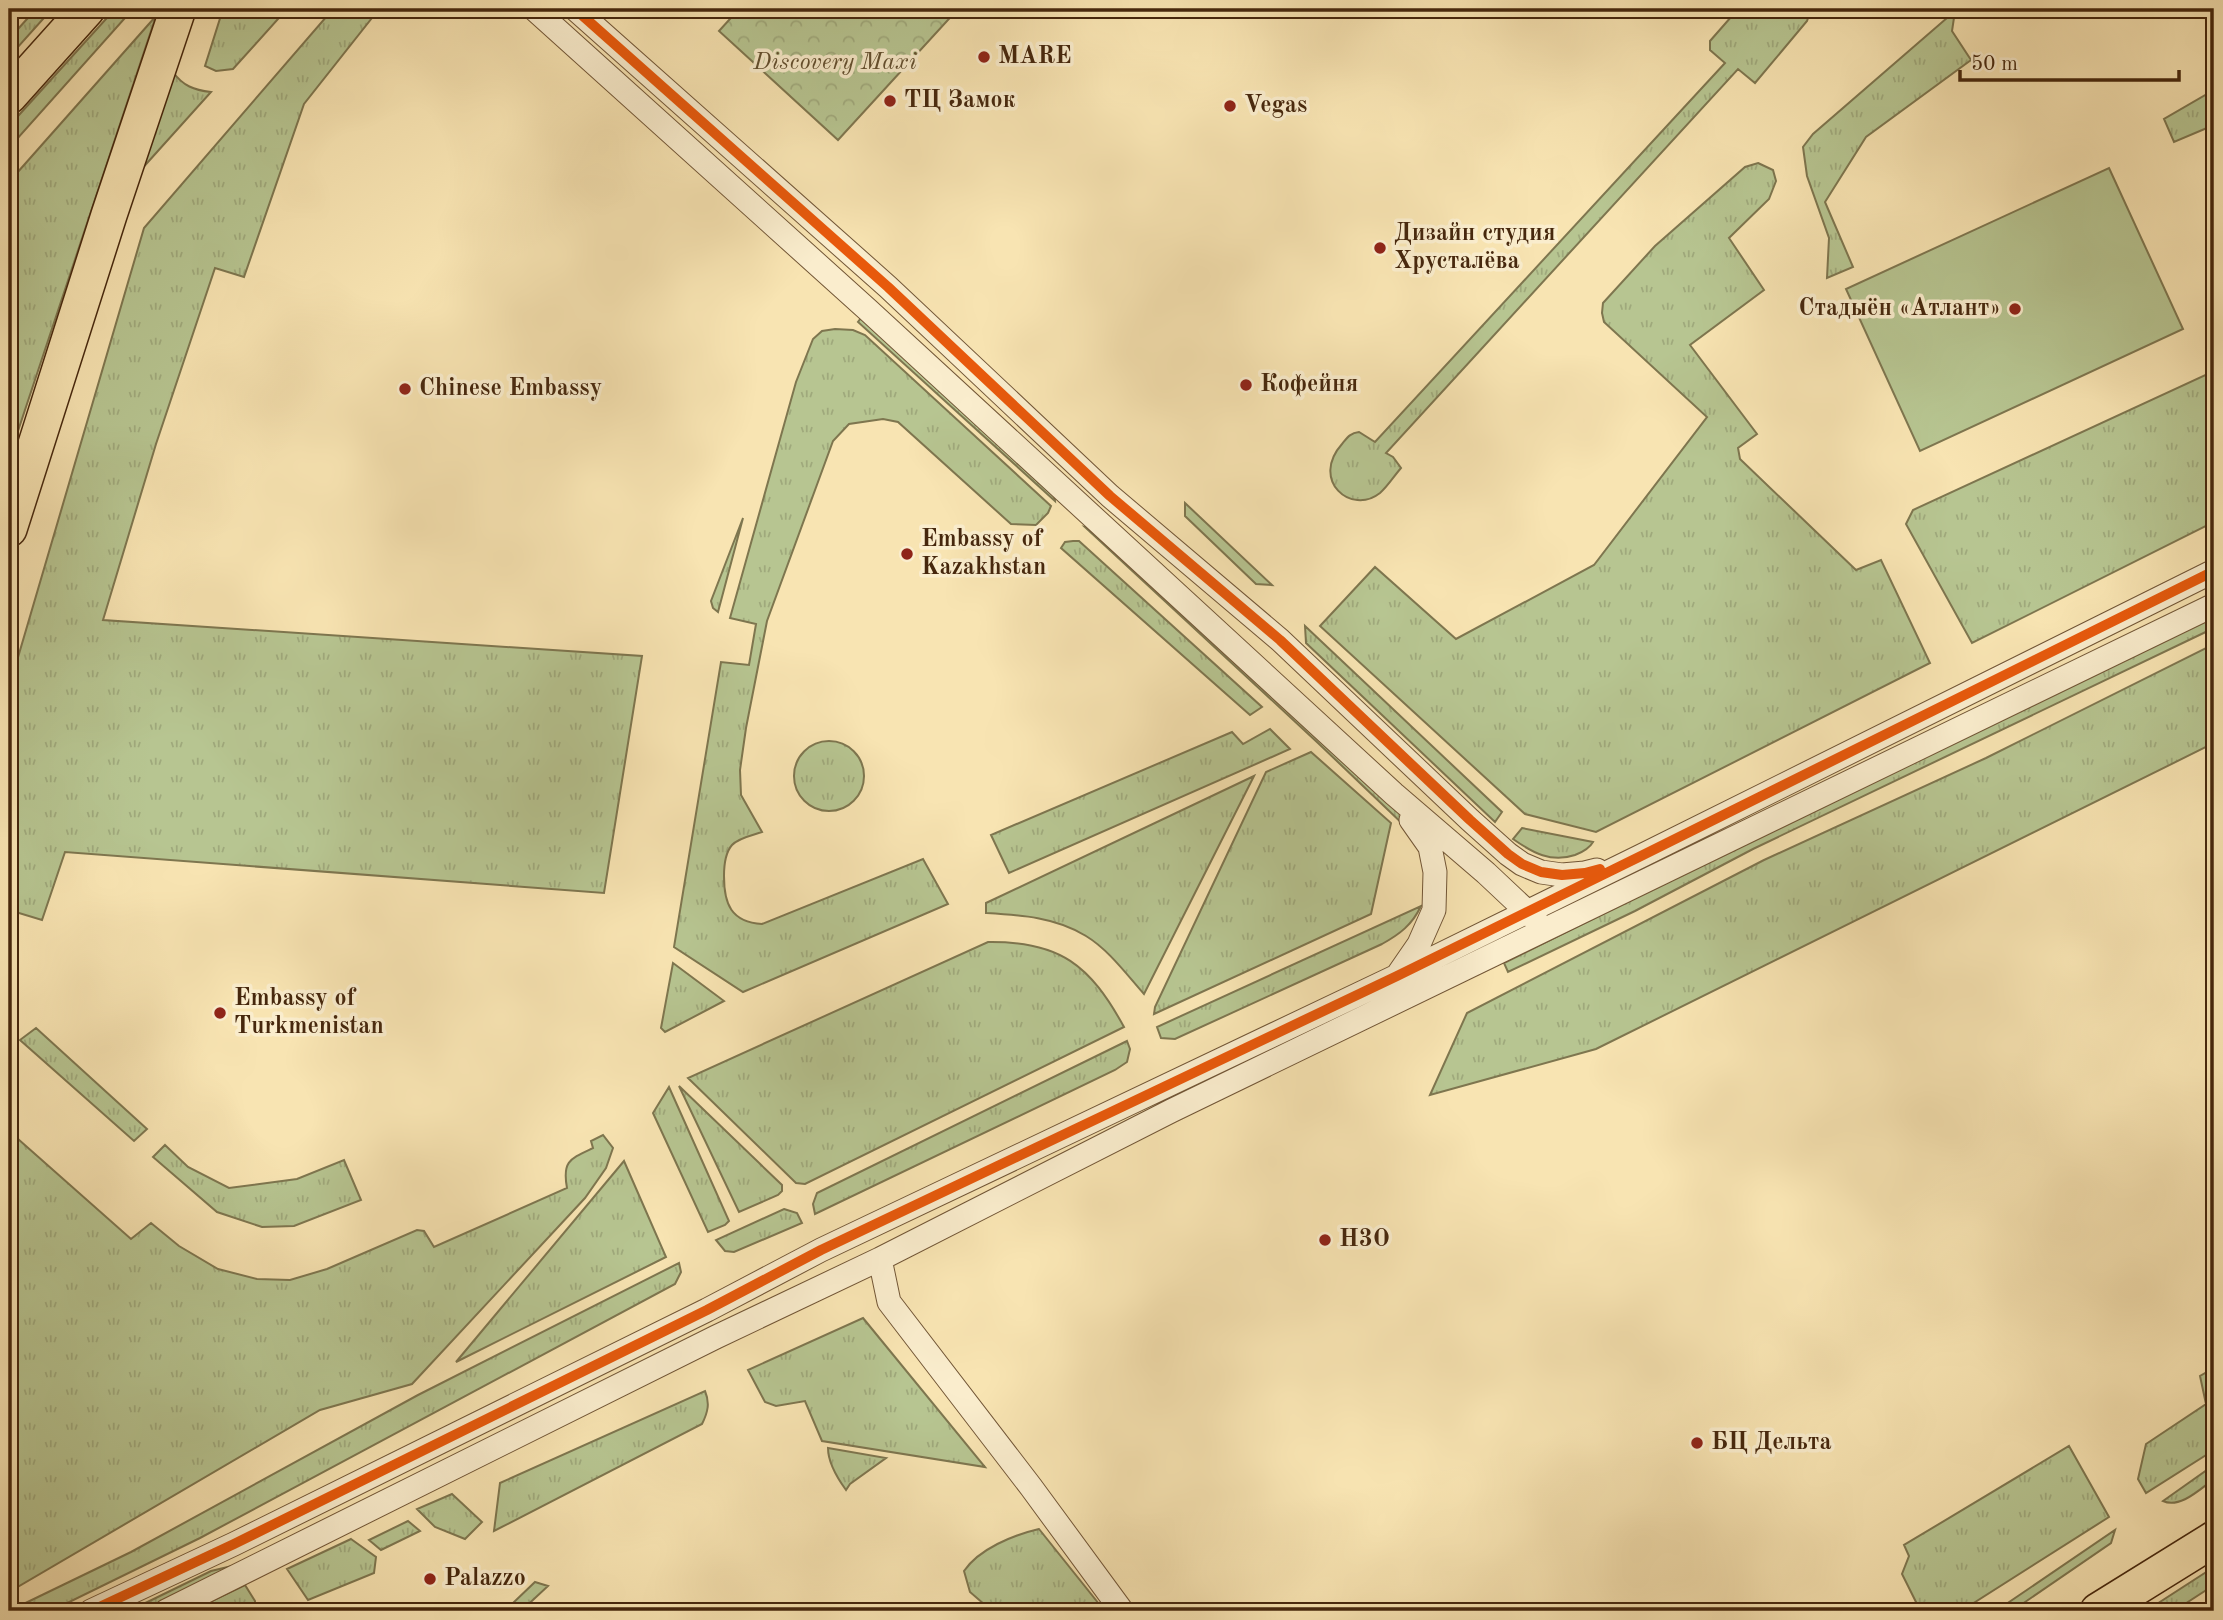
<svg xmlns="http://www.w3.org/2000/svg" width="2223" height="1620" font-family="'Old Standard TT',serif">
	<defs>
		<pattern id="grass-tufts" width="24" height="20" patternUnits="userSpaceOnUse" patternTransform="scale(1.75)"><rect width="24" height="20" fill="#b7c591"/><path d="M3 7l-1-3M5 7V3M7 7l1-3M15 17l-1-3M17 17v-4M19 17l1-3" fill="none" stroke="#9fa97c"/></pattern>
		<pattern id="forest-crowns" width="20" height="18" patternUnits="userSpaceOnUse" patternTransform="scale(1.75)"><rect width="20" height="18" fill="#b7c591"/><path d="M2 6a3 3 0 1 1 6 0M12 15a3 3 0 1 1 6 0" fill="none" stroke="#9fa97c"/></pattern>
	</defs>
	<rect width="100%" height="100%" fill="#f8e4b2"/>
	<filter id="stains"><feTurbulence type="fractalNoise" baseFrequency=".00286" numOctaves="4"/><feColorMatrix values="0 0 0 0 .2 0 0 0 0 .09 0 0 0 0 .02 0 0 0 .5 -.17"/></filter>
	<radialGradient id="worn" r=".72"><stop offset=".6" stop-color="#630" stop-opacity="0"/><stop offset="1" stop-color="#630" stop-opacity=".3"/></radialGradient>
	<!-- grass -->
	<path fill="url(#grass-tufts)" stroke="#7e764f" stroke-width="2" d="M36,9H52L9,57V39Z
		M115,9H133L9,148V126Z
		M223,9H287L233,69L216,71L205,66Z
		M333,9H379L304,104L244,277L215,268L156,444L103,620L642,656L604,893L65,852L42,920L9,910V688L144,228Z
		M1738,9H1811L1807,21L1755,83L1738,69L1386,453L1393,457L1401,468C1394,476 1388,486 1380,493C1351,516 1310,480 1342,444C1347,438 1350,433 1359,432L1375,442L1725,63L1710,50V41Z
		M1955,11L1952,31L1971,60L1866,137L1825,202L1853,267L1827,278L1829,238L1807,176L1803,147L1813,134Z
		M156,16L9,458V182Z
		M173,72C183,86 194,90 211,92L139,172Z
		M2214,90V125L2174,142L2164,119Z
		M1758,163L1773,170L1776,181L1769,199L1729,238L1764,290L1690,345L1757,434L1738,448L1740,459L1856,570L1881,560L1930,663L1596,832L1525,814L1320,626L1375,567L1456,639L1594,565L1707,417L1604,322L1602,313L1603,303L1655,246L1745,167Z
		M865,313L1054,490L1055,501L858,322Z
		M835,329L853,330L865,335L1051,506L1048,513L1036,525L1011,524L898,422L883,419L849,424L833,441L767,621L746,728L740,770L741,795L762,832C753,835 738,838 732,845C725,853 724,867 724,876C724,904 731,922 762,924L923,859L948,904L743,992L674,947L721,662L749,665L756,624L730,618L796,382L813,339L822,331Z
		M2214,371V522L1972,643L1906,524L1913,510Z
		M1185,503L1272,585L1256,584L1185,516Z
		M743,518L718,612L713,608L711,601Z
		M1085,527L1102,531L1401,807L1408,829L1318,743Z
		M1073,541H1079L1262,707L1250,715L1061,548L1065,542Z
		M2214,616V628L1753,849L1635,911L1508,972L1504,963L1775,828Z
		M1305,626L1502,812L1495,822L1306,643Z
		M2214,644V743L1596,1049L1430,1095L1467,1013L1764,860L1986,758Z
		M1270,729L1290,749L1009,873L991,835L1232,732L1243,744Z
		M794 776a35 35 0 1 1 70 0a35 35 0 1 1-70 0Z
		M1311,752L1391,823L1371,914L1154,1014L1155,1007L1266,772Z
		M1254,776L1144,994C1127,975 1109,950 1086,936C1056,917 1020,915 986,913V903Z
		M1522,828L1593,842C1589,849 1583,852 1575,855C1551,863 1533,853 1513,839Z
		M1421,906C1412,925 1400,934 1382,944L1175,1039L1161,1038L1157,1027Z
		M988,942C1060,941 1090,965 1124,1027L805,1184L796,1183L688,1078Z
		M673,963L724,1001L665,1032L661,1028Z
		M36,1028L147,1129L134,1141L20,1040Z
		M1127,1041L1130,1049L1127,1062L1115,1070L815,1214L813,1204L817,1193Z
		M679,1086L782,1185V1191L778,1195L739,1212Z
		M669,1087L729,1221L725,1225L708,1232L653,1113Z
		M9,1131L131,1239L151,1223L179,1246L218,1269L257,1279L290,1280L327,1269L417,1230L424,1231L434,1247L567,1188C562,1161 570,1159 593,1148L591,1141L603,1135L613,1148L606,1168L585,1198L412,1384L320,1410L9,1592Z
		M165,1145L188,1167L229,1188L297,1179L344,1160L361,1200L294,1226L262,1227L217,1212L153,1157Z
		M624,1161L666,1257L456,1362Z
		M784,1209L797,1213L802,1223L734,1252L725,1251L716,1240Z
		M679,1263L681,1272L675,1284L200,1538L51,1611H9L131,1552L418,1395Z
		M863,1318L985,1467L822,1441L805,1401L776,1406L765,1402L748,1370Z
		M2214,1368V1450L2146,1493L2138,1479L2146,1444L2206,1404L2200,1376Z
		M705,1391C710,1403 708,1412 702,1424L494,1531L500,1483Z
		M2069,1446L2109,1517L1961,1611H1925L1918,1606L1902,1574L1909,1556L1904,1545Z
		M828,1448L886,1458L850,1484L846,1490C838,1479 828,1462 828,1448Z
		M2214,1465V1479C2200,1489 2180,1509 2163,1501Z
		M452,1494L482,1522L465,1539L435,1527L417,1509Z
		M408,1521L420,1531L381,1550L369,1540Z
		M1039,1529L1099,1604L1098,1611H992L970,1592L964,1571C979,1549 1013,1535 1039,1529Z
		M2115,1530L2111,1543L2012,1611H1996Z
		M351,1539L376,1557L374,1573L308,1600L287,1569Z
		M232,1566L162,1611H129L211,1571Z
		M2214,1567V1585L2174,1611H2146Z
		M535,1582L548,1586L521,1611L513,1603Z
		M245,1585L255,1601V1611H191Z"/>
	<!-- forest -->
	<path fill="url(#forest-crowns)" stroke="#7e764f" stroke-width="2" d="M739,9H958L838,140L719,31Z"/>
	<!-- pitch -->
	<path fill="#b7c591" stroke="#7e764f" stroke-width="2" d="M2109,168L2183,329L1920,451L1846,289Z"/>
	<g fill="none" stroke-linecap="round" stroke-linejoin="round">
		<!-- street casing -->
		<g stroke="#725636" stroke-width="25">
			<path id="street" d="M534,9L868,310L1394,794L1486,873L1536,920
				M575,9L888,287L1110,496L1280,640L1470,820L1508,854L1522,864L1541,872L1562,875L1585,873L1597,870
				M1399,973L1419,944L1434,910L1435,872L1430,847L1411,820
				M880,1259L889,1302L1031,1487L1122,1611
				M91,1611L234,1544L707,1310L821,1250L1397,976L1643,855L2214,571
				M166,1611L716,1337L880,1259L1171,1111L2214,605"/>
		</g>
		<!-- primary casing -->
		<g stroke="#46270d" stroke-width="38">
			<path id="primary" d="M9,96L87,9
				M9,529L109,215L178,9
				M2098,1611L2214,1539"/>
		</g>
		<!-- street -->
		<use href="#street" stroke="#faedcd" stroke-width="23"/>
		<!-- primary -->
		<use href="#primary" stroke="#f8e4b2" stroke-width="35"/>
		<!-- cycleway casing -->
		<g stroke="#faedcd" stroke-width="15">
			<path id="cycleway" d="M575,9L888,287L1110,496L1280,640L1470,820L1508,854L1522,864L1541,872L1562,875L1585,873L1600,869
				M91,1611L234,1544L707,1310L821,1250L1397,976L1643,855L2214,571"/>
		</g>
		<!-- cycleway -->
		<use href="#cycleway" stroke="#e8590c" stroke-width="10"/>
	</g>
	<!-- markers -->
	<g fill="#8f2418" stroke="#faedcd" stroke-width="2.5">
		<circle cx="984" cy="57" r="7"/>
		<circle cx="890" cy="101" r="7"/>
		<circle cx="1230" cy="106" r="7"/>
		<circle cx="1380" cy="248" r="7"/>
		<circle cx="2015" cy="309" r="7"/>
		<circle cx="1246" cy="385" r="7"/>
		<circle cx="405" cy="389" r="7"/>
		<circle cx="907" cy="554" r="7"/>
		<circle cx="220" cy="1013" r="7"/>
		<circle cx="1325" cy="1240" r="7"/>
		<circle cx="1697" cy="1443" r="7"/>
		<circle cx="430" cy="1579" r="7"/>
	</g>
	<g text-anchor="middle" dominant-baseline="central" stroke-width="7" stroke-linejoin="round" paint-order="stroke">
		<!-- poi labels -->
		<g font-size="24" font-weight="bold" fill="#46270d" stroke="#faedcd" text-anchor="start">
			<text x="998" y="57">MARE</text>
			<text x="904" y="101">ТЦ Замок</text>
			<text x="1244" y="106">Vegas</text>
			<text x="1394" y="234">Дизайн студия<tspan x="1394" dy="28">Хрусталёва</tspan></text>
			<text x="2001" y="309" text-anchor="end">Стадыён «Атлант»</text>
			<text x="1260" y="385">Кофейня</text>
			<text x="419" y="389">Chinese Embassy</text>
			<text x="921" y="540">Embassy of<tspan x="921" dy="28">Kazakhstan</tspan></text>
			<text x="234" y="999">Embassy of<tspan x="234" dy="28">Turkmenistan</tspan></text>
			<text x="1339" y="1240">H3O</text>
			<text x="1711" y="1443">БЦ Дельта</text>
			<text x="444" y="1579">Palazzo</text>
		</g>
		<!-- park labels -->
		<g font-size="24" font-style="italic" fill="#624e2e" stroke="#faedcd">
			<text x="835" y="63">Discovery Maxi</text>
		</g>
	</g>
	<!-- margin -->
	<rect width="2223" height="1620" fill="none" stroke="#f8e4b2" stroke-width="35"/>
	<rect x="10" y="10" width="2202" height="1599" fill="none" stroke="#46270d" stroke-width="3.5"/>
	<rect x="18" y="18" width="2188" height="1585" fill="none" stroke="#46270d" stroke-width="2"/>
	<!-- scale -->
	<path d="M1960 70v10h219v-10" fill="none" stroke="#46270d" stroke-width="3.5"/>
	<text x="1971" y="70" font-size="21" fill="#46270d" stroke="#faedcd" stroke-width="5" paint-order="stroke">50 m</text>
	<rect width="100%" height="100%" filter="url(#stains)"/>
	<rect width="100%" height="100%" fill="url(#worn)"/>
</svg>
